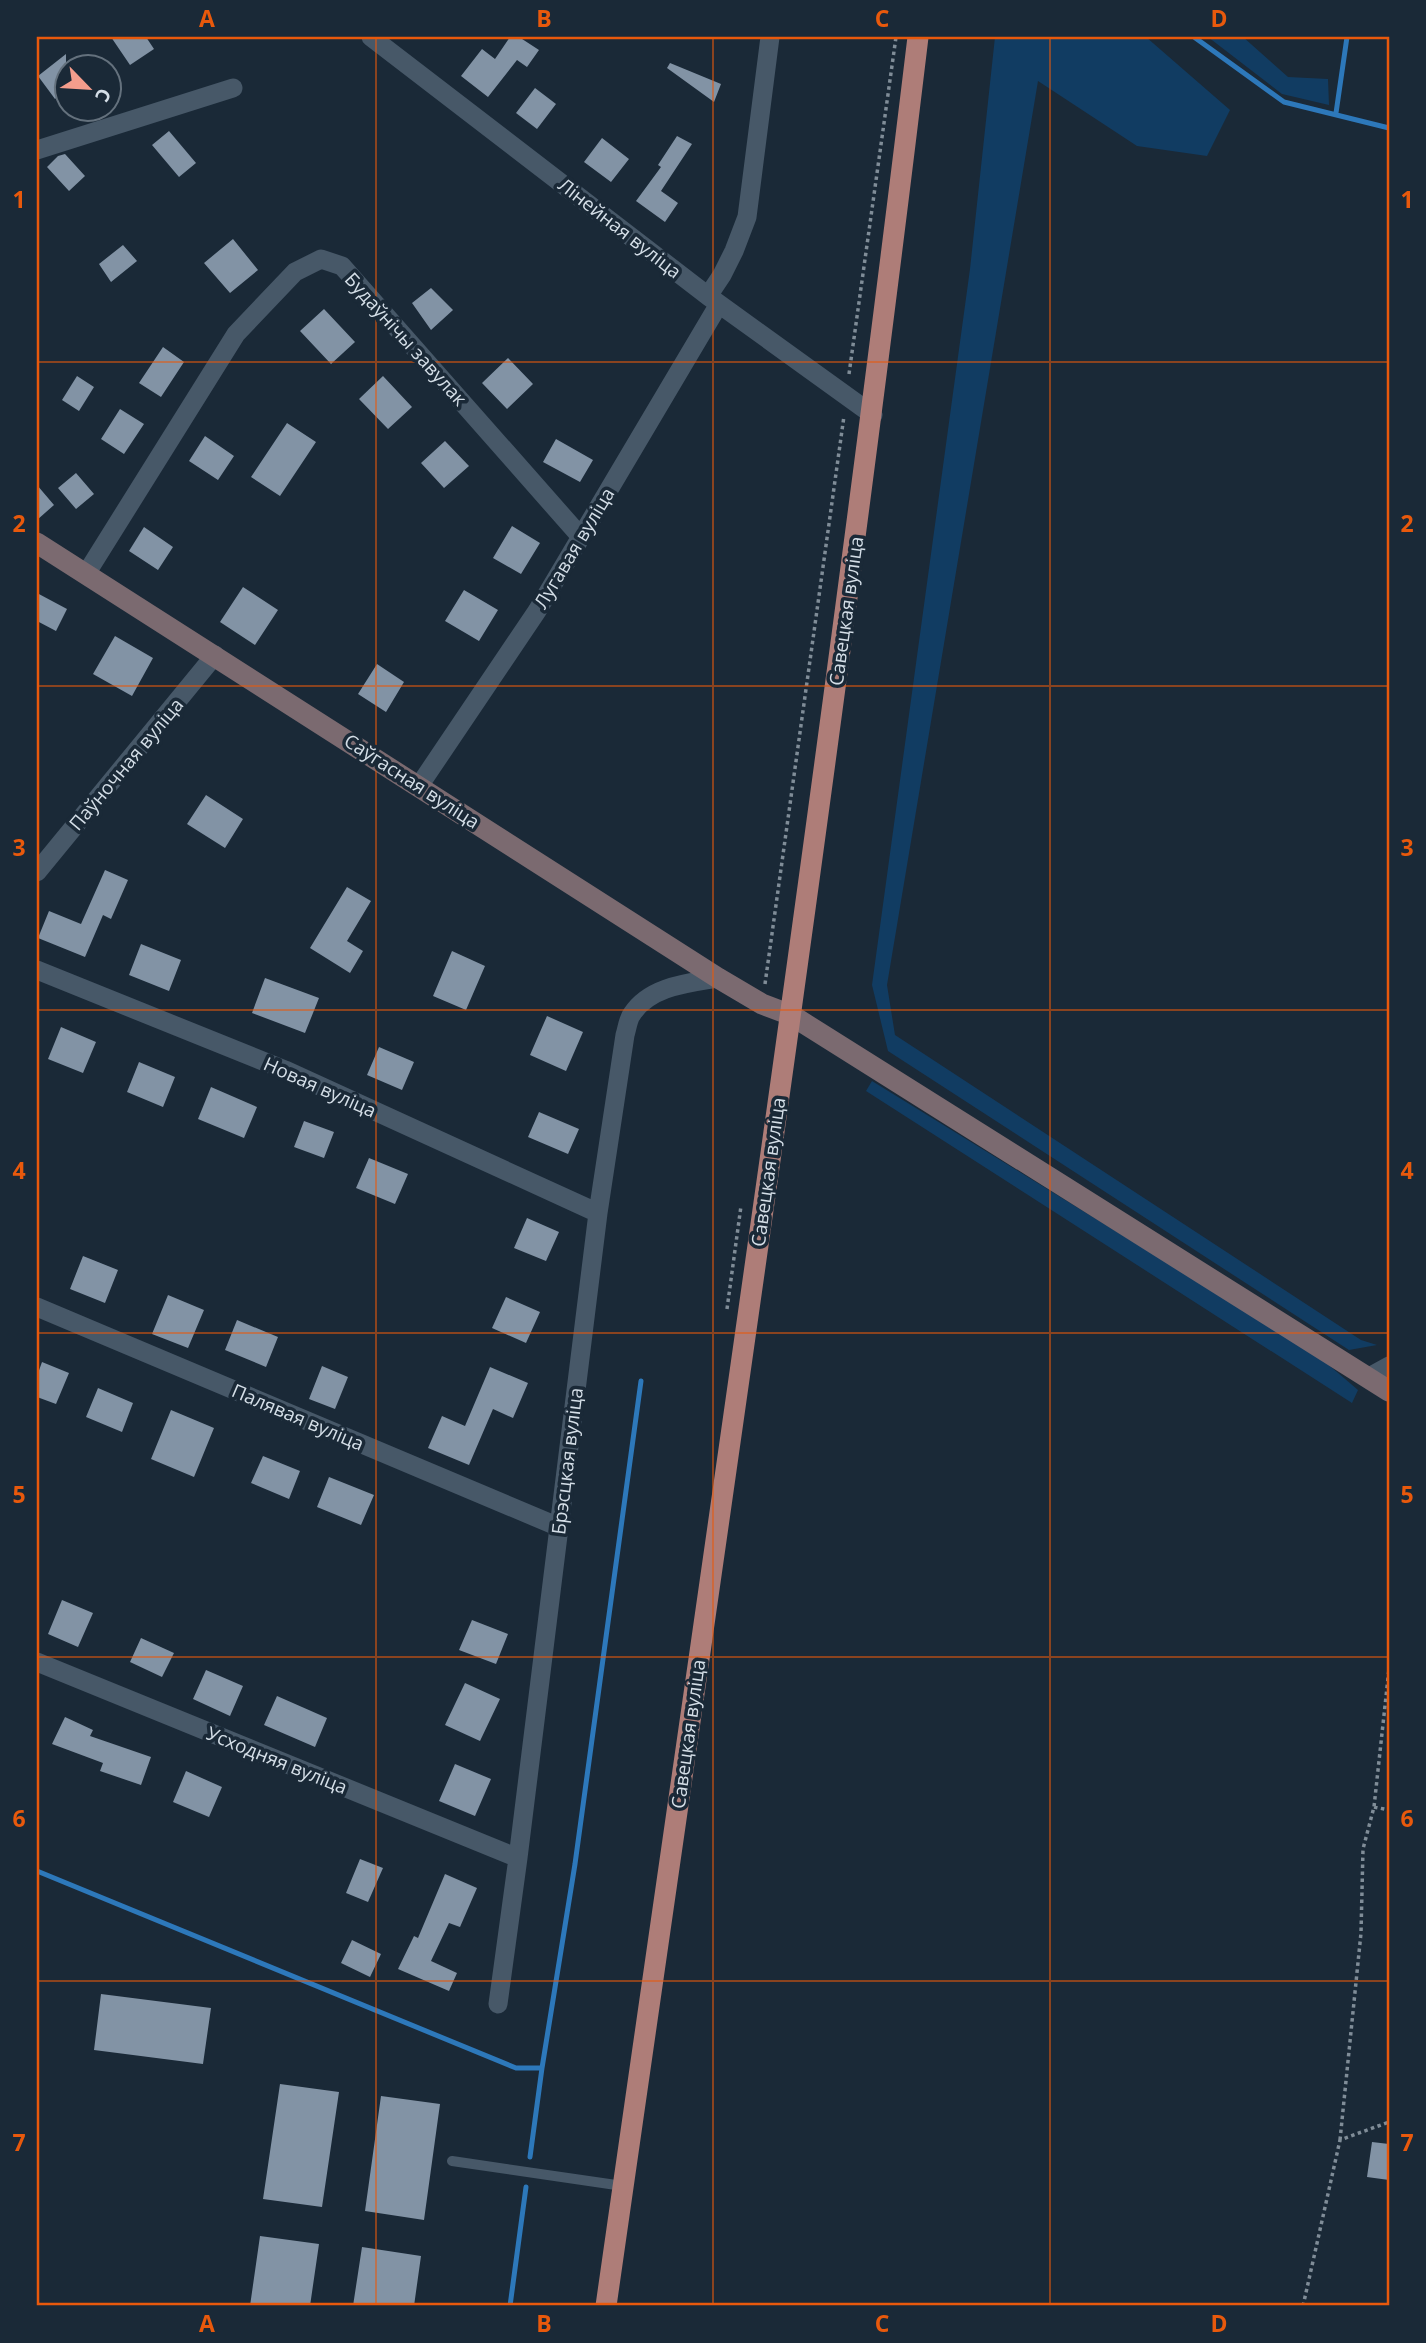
<svg xmlns="http://www.w3.org/2000/svg" width="1426" height="2343" font-family="'Open Sans',sans-serif">
	<rect width="100%" height="100%" fill="#1a2937"/>
	<!-- green -->
	<path fill="#113c62" d="M995,37H1146L1230,110L1207,156L1137,146L1038,81L887,985L895,1035L1361,1340L1377,1345L1349,1350L888,1051L872,985L970,269Z
		M1208,37H1243L1288,77L1328,79L1329,105L1282,94Z
		M872,1081L1317,1355L1358,1390L1352,1403L866,1091Z"/>
	<g fill="none" stroke-linecap="round" stroke-linejoin="round">
		<!-- stream -->
		<path stroke="#2d78ba" stroke-width="5" d="M1194,37L1284,102L1389,128
			M1336,113L1347,37
			M37,1871L516,2068H542L575,1864L641,1381
			M530,2157L542,2068
			M510,2306L526,2187"/>
	</g>
	<!-- building -->
	<path fill="#8293a5" d="M111,37H146L154,49L130,65Z
		M510,37H519L539,50L527,67L517,60L488,97L461,76L482,49L495,59Z
		M66,54V90L55,99L38,76Z
		M670,63L721,84L714,102L667,68Z
		M535,88L556,104L537,129L516,113Z
		M169,131L196,163L179,177L152,145Z
		M677,136L692,144L661,191L678,203L665,222L636,201L661,167L658,165Z
		M602,138L629,159L611,182L584,162Z
		M65,154L85,176L69,191L47,167L58,156Z
		M233,239L258,270L230,293L204,263Z
		M123,245L137,261L111,282L99,264Z
		M431,288L453,310L431,330L412,303Z
		M324,309L355,342L331,364L300,331Z
		M163,347L184,362L161,397L139,383Z
		M508,358L533,384L507,409L482,383Z
		M77,376L94,387L79,411L62,400Z
		M383,376L412,407L388,429L359,399Z
		M120,409L144,424L124,454L101,439Z
		M287,423L316,442L280,496L251,477Z
		M205,436L234,456L218,480L189,461Z
		M556,439L593,460L580,482L543,462Z
		M445,441L469,466L444,488L421,463Z
		M76,473L94,494L76,509L58,488Z
		M37,485L54,505L37,520Z
		M512,526L540,543L521,574L493,558Z
		M144,527L173,547L158,570L129,551Z
		M243,587L278,610L255,645L220,622Z
		M464,590L498,610L479,641L445,621Z
		M37,593L67,609L56,631L37,621Z
		M115,636L153,658L132,696L93,674Z
		M377,664L404,682L386,712L358,694Z
		M206,795L243,819L225,848L187,824Z
		M105,870L128,880L111,919L103,915L85,957L38,938L49,911L81,924Z
		M347,887L371,901L347,941L363,951L350,973L310,948Z
		M141,944L181,960L169,991L129,975Z
		M452,951L485,966L466,1010L433,996Z
		M265,978L319,998L305,1033L252,1013Z
		M547,1016L583,1032L566,1071L530,1055Z
		M61,1027L96,1042L83,1073L48,1059Z
		M379,1047L414,1062L402,1090L367,1075Z
		M139,1062L175,1077L163,1107L127,1092Z
		M211,1087L257,1107L244,1138L198,1119Z
		M539,1112L579,1129L568,1154L528,1137Z
		M304,1121L334,1132L324,1158L294,1147Z
		M369,1158L408,1174L395,1204L356,1188Z
		M527,1218L559,1232L546,1261L514,1248Z
		M83,1256L118,1270L105,1303L70,1289Z
		M168,1295L204,1310L188,1348L152,1334Z
		M506,1297L540,1312L526,1343L492,1328Z
		M237,1320L278,1337L266,1367L225,1350Z
		M42,1362L69,1373L56,1404L37,1397V1376Z
		M322,1366L348,1377L335,1409L309,1399Z
		M490,1367L528,1383L513,1418L493,1409L469,1465L428,1448L442,1416L465,1426Z
		M98,1388L133,1403L122,1432L86,1417Z
		M171,1410L214,1428L194,1477L151,1459Z
		M263,1456L300,1471L289,1499L251,1483Z
		M329,1477L374,1495L361,1525L317,1507Z
		M62,1600L93,1613L78,1647L48,1634Z
		M472,1620L508,1634L496,1664L459,1650Z
		M141,1638L174,1653L162,1677L130,1662Z
		M206,1670L243,1686L230,1716L193,1699Z
		M465,1683L500,1699L480,1741L445,1725Z
		M277,1696L327,1718L315,1747L264,1725Z
		M65,1717L93,1730L90,1736L151,1757L141,1785L100,1771L103,1763L52,1744Z
		M455,1764L491,1779L475,1816L439,1801Z
		M186,1771L222,1787L209,1817L173,1802Z
		M360,1859L383,1868L368,1902L346,1893Z
		M445,1874L477,1888L460,1927L449,1923L431,1961L457,1973L449,1991L398,1969L414,1936L418,1938Z
		M352,1940L381,1954L370,1977L341,1963Z
		M101,1994L211,2008L203,2064L94,2050Z
		M280,2084L339,2092L322,2207L263,2199Z
		M381,2096L440,2104L424,2220L365,2211Z
		M1372,2142L1389,2144V2180L1367,2177Z
		M260,2236L319,2244L310,2306H250Z
		M362,2247L421,2256L414,2306H353Z"/>
	<g fill="none" stroke-linecap="round" stroke-linejoin="round">
		<!-- path -->
		<path stroke="#808d98" stroke-width="3.5" stroke-dasharray="3.5 3.5" stroke-linecap="butt" d="M849,374L896,37
			M765,984L844,416
			M727,1309L741,1206
			M1374,1807L1389,1810
			M1340,2140L1361,1933L1363,1849L1374,1807L1389,1669
			M1303,2306L1340,2140L1389,2122"/>
		<!-- lane -->
		<path stroke="#475868" stroke-width="10" d="M452,2161L623,2186"/>
		<!-- street -->
		<path stroke="#475868" stroke-width="19" d="M371,37L708,296L873,415
			M37,150L233,88
			M708,296L722,275L734,251L747,217L770,37
			M86,574L236,334L295,272L321,259L342,266L581,537
			M419,786L537,611L719,304
			M37,872L215,655
			M37,970L285,1070L598,1213
			M37,1307L559,1527
			M1369,1377L1389,1366
			M37,1662L518,1858
			M498,2004L518,1858L598,1213L625,1035C627,1029 628,1019 632,1014C650,986 689,983 718,978"/>
		<!-- secondary -->
		<path stroke="#7b6a70" stroke-width="21" d="M37,543L718,978L762,1004L791,1015L1389,1391"/>
		<!-- primary -->
		<path stroke="#ae7d78" stroke-width="21" d="M606,2306C714,1550 827,795 918,37"/>
	</g>
	<!-- grid -->
	<path fill="none" stroke="#e8590c" stroke-width="2" stroke-opacity="0.55" d="M376,37V2306M713,37V2306M1050,37V2306M37,362H1389M37,686H1389M37,1010H1389M37,1333H1389M37,1657H1389M37,1981H1389"/>
	<g text-anchor="middle" dominant-baseline="central" stroke-width="7" stroke-linejoin="round" paint-order="stroke">
		<!-- street labels -->
		<g font-size="19" fill="#d4dee7" stroke="#1a2937">
			<text transform="translate(620 228) rotate(38)">Лінейная вуліца</text>
			<text transform="translate(406 339) rotate(48)">Будаўнічы завулак</text>
			<text transform="translate(574 548) rotate(-59)">Лугавая вуліца</text>
			<text transform="translate(846 611) rotate(-82)">Савецкая вуліца</text>
			<text transform="translate(126 764) rotate(-50)">Паўночная вуліца</text>
			<text transform="translate(412 781) rotate(33)">Саўгасная вуліца</text>
			<text transform="translate(320 1087) rotate(24)">Новая вуліца</text>
			<text transform="translate(768 1172) rotate(-82)">Савецкая вуліца</text>
			<text transform="translate(298 1417) rotate(23)">Палявая вуліца</text>
			<text transform="translate(567 1461) rotate(-83)">Брэсцкая вуліца</text>
			<text transform="translate(688 1734) rotate(-82)">Савецкая вуліца</text>
			<text transform="translate(277 1760) rotate(22)">Усходняя вуліца</text>
		</g>
	</g>
	<!-- border -->
	<rect width="1426" height="2343" fill="none" stroke="#1a2937" stroke-width="77"/>
	<!-- north arrow -->
	<g transform="translate(88 88) rotate(115)"><circle r="33" fill="#1a2937" stroke="#64717d" stroke-width="2"/>
	<path d="M0-5L12 26L0 18L-12 26Z" fill="#f49d8c"/>
	<text y="-10" font-size="19" font-weight="bold" text-anchor="middle" fill="#d4dee7">С</text>
	</g>
	<rect x="38" y="38" width="1350" height="2266" fill="none" stroke="#e8590c" stroke-width="2.5"/>
	<g font-size="23" text-anchor="middle" font-weight="bold" fill="#e8590c">
		<text x="207" y="27">A</text>
		<text x="544" y="27">B</text>
		<text x="882" y="27">C</text>
		<text x="1219" y="27">D</text>
		<text x="19" y="208">1</text>
		<text x="1407" y="208">1</text>
		<text x="19" y="532">2</text>
		<text x="1407" y="532">2</text>
		<text x="19" y="856">3</text>
		<text x="1407" y="856">3</text>
		<text x="19" y="1179">4</text>
		<text x="1407" y="1179">4</text>
		<text x="19" y="1503">5</text>
		<text x="1407" y="1503">5</text>
		<text x="19" y="1827">6</text>
		<text x="1407" y="1827">6</text>
		<text x="19" y="2151">7</text>
		<text x="1407" y="2151">7</text>
		<text x="207" y="2332">A</text>
		<text x="544" y="2332">B</text>
		<text x="882" y="2332">C</text>
		<text x="1219" y="2332">D</text>
	</g>
</svg>
